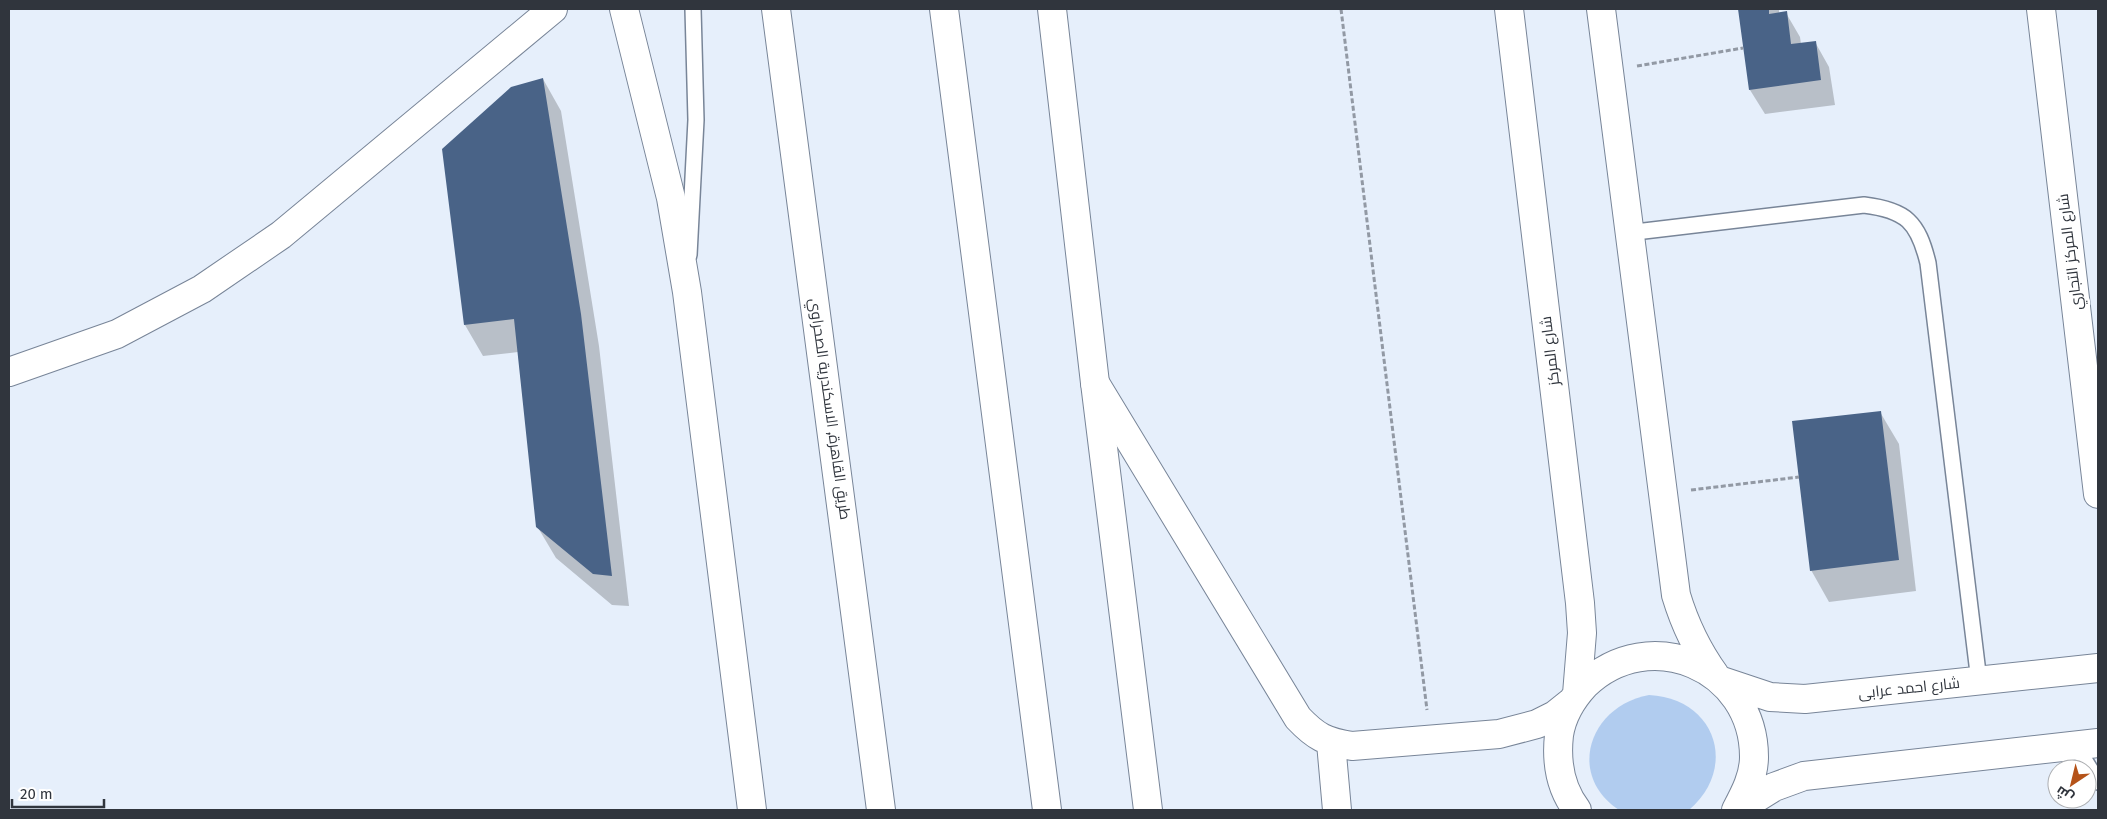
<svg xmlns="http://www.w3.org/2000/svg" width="2107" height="819" font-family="'Fira Sans',Cairo,sans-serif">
	<rect width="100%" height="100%" fill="#e6effb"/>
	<!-- green -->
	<path fill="#b1ccef" d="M1649,695C1715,698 1739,767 1689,810H1619C1566,775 1589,706 1649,695Z"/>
	<!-- shadow -->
	<path fill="#0003" d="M1739,9H1779V13H1786L1800,37L1801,44L1815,42L1829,67L1835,105L1765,114L1750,90Z
		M543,79L561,111L599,346L629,606L612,605L556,558L537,526L518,352L483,356L465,325L443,149Z
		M1880,412L1899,444L1916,591L1829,602L1811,570Z"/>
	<!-- building -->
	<path fill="#496387" d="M1738,9H1769V14L1787,11L1791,44L1816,41L1821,80L1749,90Z
		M543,78L581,314L612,576L593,574L536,527L514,319L464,325L442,149L511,87Z
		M1881,411L1899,560L1810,571L1792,421Z"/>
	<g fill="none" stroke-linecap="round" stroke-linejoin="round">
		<!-- service casing -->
		<g stroke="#788598" stroke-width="18">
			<path id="service" d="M1627,233L1864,205C1906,210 1918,222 1928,263L1979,681
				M689,255L696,120L693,9
				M2076,746L2098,782"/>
		</g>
		<!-- minor casing -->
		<g stroke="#788598" stroke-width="30">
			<path id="minor" d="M1509,9L1580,603L1582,633L1577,694
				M1601,9L1676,595C1685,625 1697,650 1715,675
				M2041,9L2098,494
				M1095,383L1298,718C1316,737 1326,742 1352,746L1499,734L1537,724L1555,715L1570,703
				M1722,681L1770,697L1805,699L2098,668
				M1331,743L1337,810
				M1577,810C1560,788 1556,762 1559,735C1562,716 1572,699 1585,685C1649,623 1754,667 1754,757C1754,776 1745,793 1736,810
				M1737,810L1774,787L1804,776L2098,743"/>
		</g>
		<!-- tertiary casing -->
		<g stroke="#788598" stroke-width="30">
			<path id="tertiary" d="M9,372L117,334L202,289L281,235L553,9"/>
		</g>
		<!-- primary casing -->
		<g stroke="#788598" stroke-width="30">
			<path id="primary" d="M624,9L671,198L687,292L752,810
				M1052,9L1095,383L1148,810"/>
		</g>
		<!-- motorway casing -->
		<g stroke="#788598" stroke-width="30">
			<path id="motorway" d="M776,9L881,810
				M944,9L1047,810"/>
		</g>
		<!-- path -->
		<path stroke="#9299a4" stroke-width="3" stroke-dasharray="5 2.5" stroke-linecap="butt" d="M1341,9L1427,710
			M1637,66L1743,48
			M1691,490L1799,477"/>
		<!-- service -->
		<use href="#service" stroke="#fff" stroke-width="15"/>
		<!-- minor -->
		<use href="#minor" stroke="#fff" stroke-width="28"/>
		<!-- tertiary -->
		<use href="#tertiary" stroke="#fff" stroke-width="28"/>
		<!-- primary -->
		<use href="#primary" stroke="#fff" stroke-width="28"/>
		<!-- motorway -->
		<use href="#motorway" stroke="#fff" stroke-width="28"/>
	</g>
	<g text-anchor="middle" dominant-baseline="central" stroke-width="5" stroke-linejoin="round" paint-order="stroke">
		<!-- street labels -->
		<g font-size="15" fill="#30353d" stroke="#fff">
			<text transform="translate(2070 252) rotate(-97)">شارع المركز التجاري</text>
			<text transform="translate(1550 351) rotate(-97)">شارع المركز</text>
			<text transform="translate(830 409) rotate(82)">طريق القاهرة, الاسكندرية الصحراوي</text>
			<text transform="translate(1909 688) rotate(-6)">شارع احمد عرابى</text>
		</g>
	</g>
	<!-- border -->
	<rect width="2107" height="819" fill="none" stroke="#30353d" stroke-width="20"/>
	<!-- north arrow -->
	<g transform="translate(2072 784) rotate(215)"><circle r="24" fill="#ffffff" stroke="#acaeb1"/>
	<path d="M0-4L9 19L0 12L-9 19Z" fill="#b55319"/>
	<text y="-8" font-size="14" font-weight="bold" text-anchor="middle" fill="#30353d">ش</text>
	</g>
	<!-- scale -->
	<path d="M12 799v8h92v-8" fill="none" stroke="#30353d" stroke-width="2.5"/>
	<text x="20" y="799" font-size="15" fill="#30353d" stroke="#ffffff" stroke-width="4" paint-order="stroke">20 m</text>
</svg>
